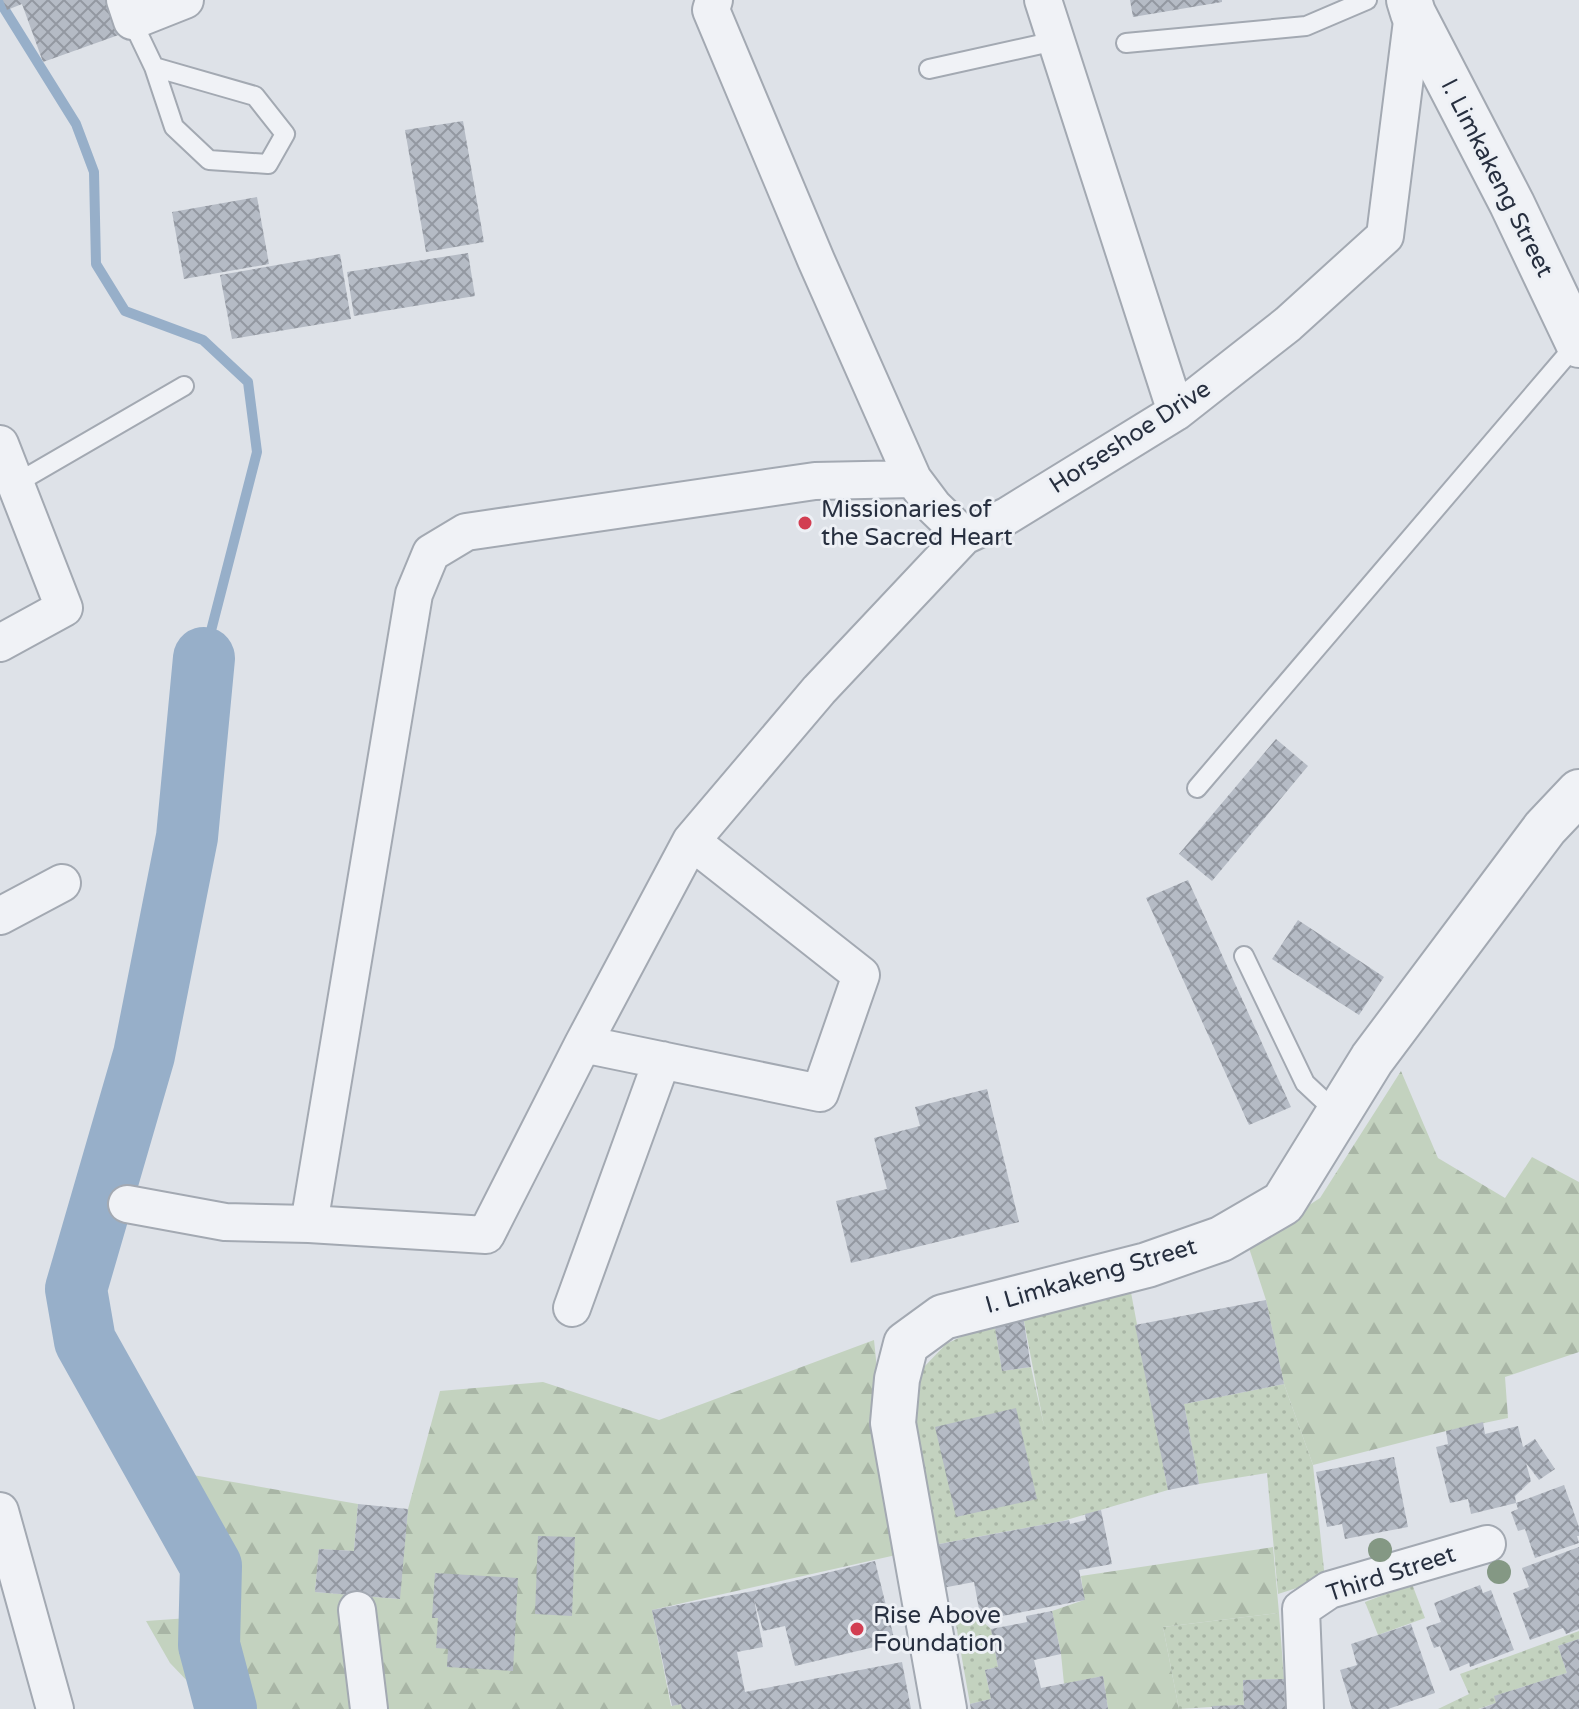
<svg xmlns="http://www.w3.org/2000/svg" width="1579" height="1709" font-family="'Varela Round',sans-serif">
	<defs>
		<pattern id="green-dots" width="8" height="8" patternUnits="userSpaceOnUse" patternTransform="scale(2)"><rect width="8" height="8" fill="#c3d2bf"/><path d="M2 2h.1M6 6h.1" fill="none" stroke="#a8b5a5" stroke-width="1.8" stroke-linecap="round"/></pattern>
		<pattern id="forest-firs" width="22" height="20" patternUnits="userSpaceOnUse" patternTransform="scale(2)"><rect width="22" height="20" fill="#c3d2bf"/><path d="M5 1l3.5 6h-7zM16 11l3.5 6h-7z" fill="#a8b5a5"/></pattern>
		<pattern id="building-cross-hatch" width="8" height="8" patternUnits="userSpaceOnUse" patternTransform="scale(2)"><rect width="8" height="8" fill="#b5bbc5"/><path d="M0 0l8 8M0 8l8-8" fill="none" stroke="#9398a1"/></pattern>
	</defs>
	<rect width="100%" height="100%" fill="#dee2e8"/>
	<!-- green -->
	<path fill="url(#green-dots)" d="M1130,1287L1168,1490L1063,1521L934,1545L911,1402L923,1368L946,1344L994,1321L1002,1371L1031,1367L1044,1426L1023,1316Z
		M1284,1384L1313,1465L1325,1579L1278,1594L1267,1473L1199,1484L1184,1404Z
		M1412,1584L1425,1618L1378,1635L1365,1602Z
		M1279,1613L1284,1679L1243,1680L1244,1705L1179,1709L1163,1627Z
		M980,1614L981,1620L991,1629L998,1667L985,1670L991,1699L970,1704L955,1619Z
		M1579,1631V1639L1558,1646L1567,1673L1495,1696L1496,1703L1478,1709H1438L1469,1694L1460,1674Z"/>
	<!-- forest -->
	<path fill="url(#forest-firs)" d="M1401,1071L1438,1158L1505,1198L1532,1157L1579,1182V1352L1505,1377L1508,1418L1446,1431L1313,1465L1284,1384L1266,1300L1248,1245L1320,1198Z
		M874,1340L896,1555L652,1610L671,1706L681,1704L682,1709H214L170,1663L146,1621L217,1616L221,1574L170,1471L358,1504L354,1551L319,1549L315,1592L399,1599L408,1509L440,1391L543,1382L659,1420Z
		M1273,1547L1279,1613L1163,1627L1179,1709H1108L1103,1676L1064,1684L1061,1654L1052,1611L1084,1600L1081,1576Z"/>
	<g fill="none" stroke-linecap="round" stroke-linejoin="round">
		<!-- stream -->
		<path stroke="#97afc9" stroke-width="10" d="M0,2L76,124L94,172L96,264L125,311L203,340L248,382L257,452L204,658"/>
		<!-- river -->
		<path stroke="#97afc9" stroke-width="62" d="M204,658L187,837L144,1055L76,1289L85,1341L211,1566L209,1645L226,1709"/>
	</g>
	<!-- building -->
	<path fill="url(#building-cross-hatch)" d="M3,0H115L127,32L43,62L22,4L7,10Z
		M1130,0H1222V2L1133,17Z
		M463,121L484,242L426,252L405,130Z
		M257,197L269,264L184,279L172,212Z
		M468,253L475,296L354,316L347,272Z
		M340,254L351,319L232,339L220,275Z
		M1276,739L1308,766L1212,881L1179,854Z
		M1188,880L1291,1107L1249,1125L1146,898Z
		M1298,920L1384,977L1359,1015L1272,959Z
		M987,1089L1019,1222L851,1263L836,1201L887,1189L874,1138L920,1126L915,1107Z
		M1266,1300L1284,1384L1184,1404L1199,1484L1168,1490L1135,1325Z
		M1023,1316L1031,1367L1002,1371L994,1321Z
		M1016,1408L1037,1499L956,1517L935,1427Z
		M1483,1422L1485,1434L1518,1426L1523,1447L1535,1439L1555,1469L1539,1480L1526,1463L1531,1481L1515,1496L1516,1503L1471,1514L1468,1499L1450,1503L1436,1447L1448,1444L1446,1431Z
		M1394,1457L1408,1527L1345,1539L1342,1524L1327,1527L1316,1472Z
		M1564,1485L1579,1527V1536H1577L1579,1543L1535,1558L1525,1529L1518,1531L1511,1512L1518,1509L1516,1503Z
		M358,1504L408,1509L400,1599L315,1592L319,1549L354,1551Z
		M1101,1510L1112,1564L1079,1570L1085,1600L981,1620L974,1582L942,1588L934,1545L1069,1520L1070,1524L1086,1520L1085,1514Z
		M538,1536L575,1537L572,1616L535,1614Z
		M1579,1547V1629L1566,1634L1563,1628L1530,1640L1513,1593L1529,1587L1522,1568Z
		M875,1561L895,1642L795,1666L785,1626L763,1631L754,1599L763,1647L737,1652L745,1692L902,1662L911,1709H682L681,1704L672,1706L652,1610L753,1591Z
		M435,1573L518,1578L513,1671L447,1667L448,1649L436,1648L438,1618H432Z
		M1480,1585L1483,1593L1491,1590L1514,1650L1470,1667L1469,1663L1450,1671L1440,1646L1434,1648L1426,1627L1441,1622L1434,1603Z
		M1052,1611L1061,1654L1034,1660L1041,1688L1103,1676L1108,1709H971L970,1704L991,1699L985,1670L998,1667L991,1629L1027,1622L1026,1616Z
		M1411,1624L1435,1693L1388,1709H1352L1340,1670L1357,1665L1351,1644Z
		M1579,1639V1709H1480L1496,1703L1494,1696L1567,1673L1558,1646Z
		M1284,1679L1285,1709H1212V1706L1244,1705L1243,1680Z"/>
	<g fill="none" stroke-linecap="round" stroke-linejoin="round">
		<!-- service casing -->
		<g stroke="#a3a9b2" stroke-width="22">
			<path id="service" d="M132,21L154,67L174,127L209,160L268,164L285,134L255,96L154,67
				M1126,43L1306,26L1367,0
				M929,69L1055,41
				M15,484L184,386
				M1197,788L1578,342
				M1244,956L1305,1083L1337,1113"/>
		</g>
		<!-- minor casing -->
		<g stroke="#a3a9b2" stroke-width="40">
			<path id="minor" d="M125,0L132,21L185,0
				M714,0L711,10L816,260L913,479L934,507L964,536
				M1043,0L1176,412
				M0,444L64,608L0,643
				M0,916L62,883
				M583,1044L820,1093L861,975L691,841
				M127,1204L225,1222L309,1224L486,1235L583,1044L691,841L819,690L964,536L1007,516L1176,412L1288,324L1385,236L1413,13
				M309,1224L414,594L431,553L466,532L815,481L913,479
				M572,1308L662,1060
				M0,1511L55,1709
				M357,1610L369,1709
				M1305,1709L1301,1609L1329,1590L1487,1544"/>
		</g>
		<!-- tertiary casing -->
		<g stroke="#a3a9b2" stroke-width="48">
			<path id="tertiary" d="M1409,0L1413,13L1512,204L1579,345
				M944,1709L893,1423L897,1379L906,1344L943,1317L1147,1265L1221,1239L1283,1203L1372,1059L1545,828L1579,792"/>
		</g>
		<!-- service -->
		<use href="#service" stroke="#f0f2f6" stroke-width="18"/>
		<!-- minor -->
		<use href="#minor" stroke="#f0f2f6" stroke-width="36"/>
		<!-- tertiary -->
		<use href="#tertiary" stroke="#f0f2f6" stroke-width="44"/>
	</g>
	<!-- trees -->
	<g fill="#849884">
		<circle cx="1380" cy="1550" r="12"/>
		<circle cx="1499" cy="1572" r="12"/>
	</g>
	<!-- markers -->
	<g fill="#d23e52" stroke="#edf0f5" stroke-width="3">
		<circle cx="805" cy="523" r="8"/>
		<circle cx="857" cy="1629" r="8"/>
	</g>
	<g text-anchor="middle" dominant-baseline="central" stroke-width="6" stroke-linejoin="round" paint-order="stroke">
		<!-- street labels -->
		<g font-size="24" fill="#272f3f" stroke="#edf0f5">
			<text transform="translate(1497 178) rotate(63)">I. Limkakeng Street</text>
			<text transform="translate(1130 437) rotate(-33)">Horseshoe Drive</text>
			<text transform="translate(1091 1276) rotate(-16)">I. Limkakeng Street</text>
			<text transform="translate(1391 1574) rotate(-18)">Third Street</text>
		</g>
		<!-- poi labels -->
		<g font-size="24" fill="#272f3f" stroke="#edf0f5" text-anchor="start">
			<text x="821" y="509">Missionaries of<tspan x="821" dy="28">the Sacred Heart</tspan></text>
			<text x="873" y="1615">Rise Above<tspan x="873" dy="28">Foundation</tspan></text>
		</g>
	</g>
</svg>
